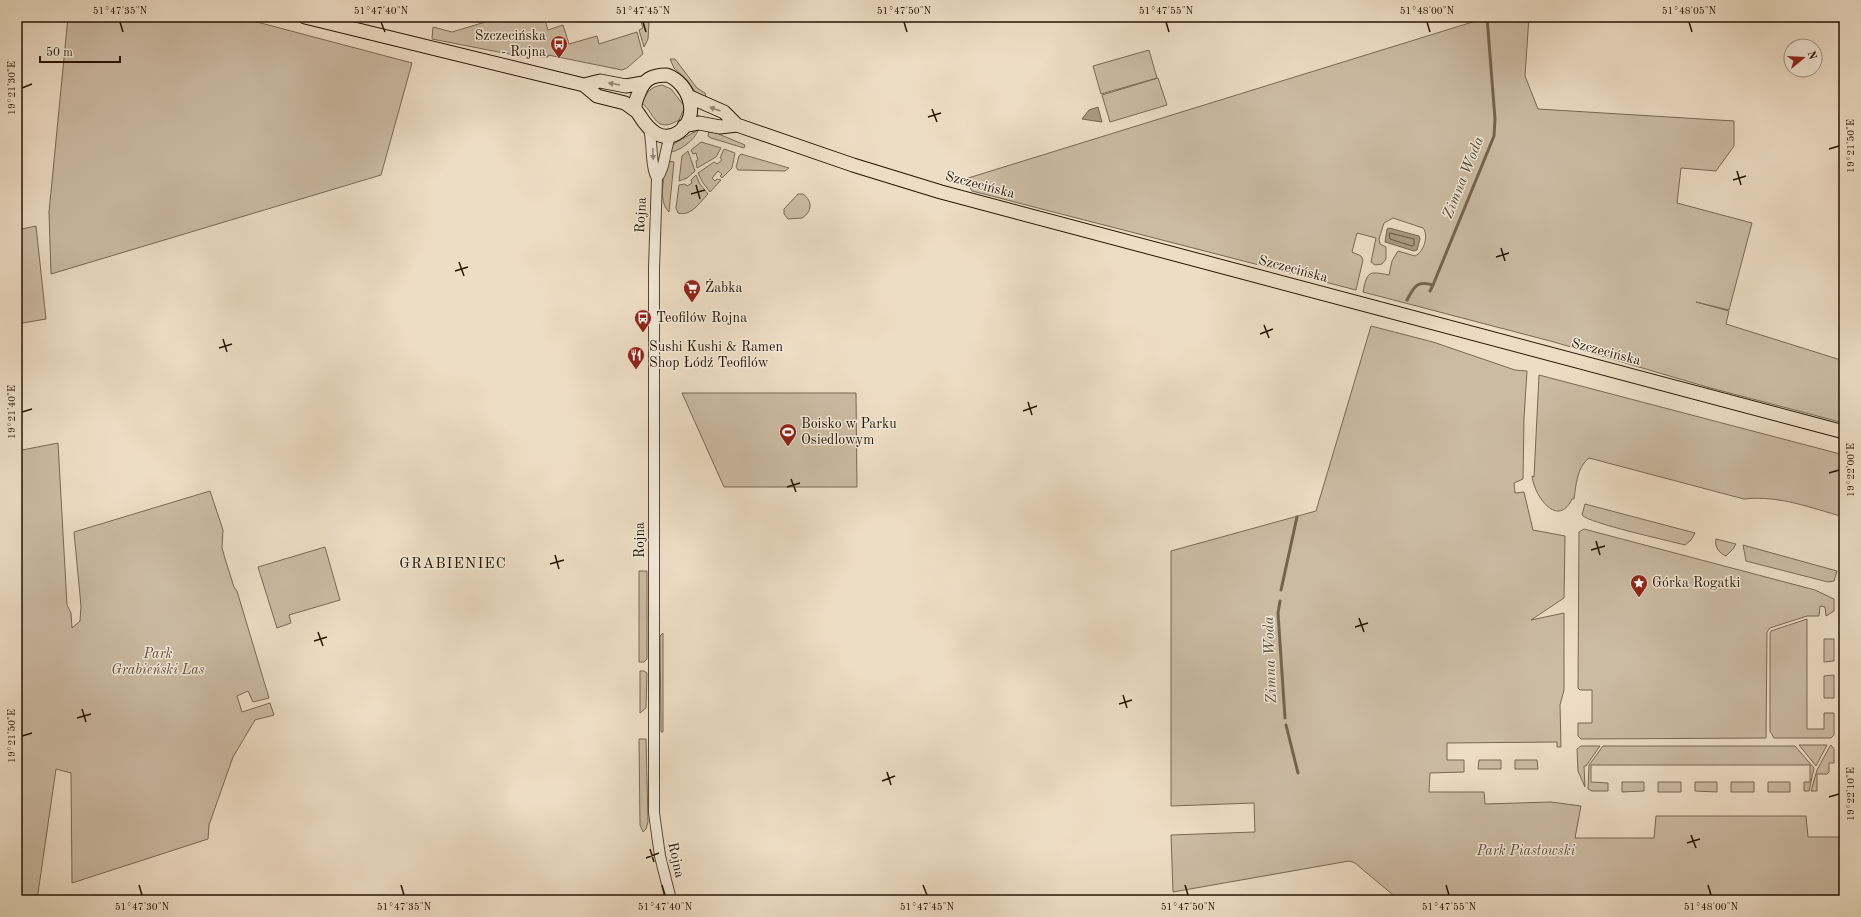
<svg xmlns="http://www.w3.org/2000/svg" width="1861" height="917" font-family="'Old Standard TT',serif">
	<rect width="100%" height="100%" fill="#edddc4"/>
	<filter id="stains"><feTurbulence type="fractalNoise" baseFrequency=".005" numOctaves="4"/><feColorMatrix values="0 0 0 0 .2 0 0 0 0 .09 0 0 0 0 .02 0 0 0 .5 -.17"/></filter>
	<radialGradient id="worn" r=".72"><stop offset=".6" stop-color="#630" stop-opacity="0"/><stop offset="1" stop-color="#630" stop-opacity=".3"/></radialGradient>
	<!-- green -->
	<path fill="#cbbba3" stroke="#786852" d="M68,17H238L412,63L381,175L51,274L49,212Z
		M502,17H544L548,30L563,25L569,44L597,36L599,44L637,32L643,54L627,68L622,70L548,55V57L519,56L432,39L433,27L452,32Z
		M1501,17H1529L1525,76L1538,109L1734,121V146L1716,171L1681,168L1677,203L1752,223L1729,310L1696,302L1729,311L1726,324L1844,361V423L1707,387L1554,342L1363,292C1367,271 1369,271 1389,275L1392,261L1398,251L1415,256C1424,252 1429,235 1423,228L1393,218L1384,223L1379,239L1380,244L1386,247V259L1382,264L1375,265L1371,262L1376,238L1357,233L1352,252L1361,256L1363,260L1356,290L972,191L965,179L1479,20Z
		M645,21L649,23L648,39L644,47L639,30L643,28L641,22Z
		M1149,50L1157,78L1101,94L1093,66Z
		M670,59H675L697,88L705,93L706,98L696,93L687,80L674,68Z
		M1158,78L1167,105L1110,122L1102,95Z
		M662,85L671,89L685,107L679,120C655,134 656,115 642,103C647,92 650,87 662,85Z
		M698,130C696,139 678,153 668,152L675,143Z
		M709,130L745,145L744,148L711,138L708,136Z
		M701,142L721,148L716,157L697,168L696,161L698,160L696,153L693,154L691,150Z
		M724,149L735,153L732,168L722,178L720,176L722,174L718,171L712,178L715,181L717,179L721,180L710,192L703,183L698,173L714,162L717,164L722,160L720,158Z
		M688,151L695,171L687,178L679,181L682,156Z
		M741,154L789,168L785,171L738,170L736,167L739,156Z
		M666,161L674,162L669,212C657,200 665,177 666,161Z
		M696,175L700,184L708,194C700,202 691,217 678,213L676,208L679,185L685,184L687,186L692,183L691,180Z
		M798,194H803C813,201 812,212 802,218L788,219L784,214V209Z
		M36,226L46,319L17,324V230Z
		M1371,326L1433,342L1515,370L1527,371L1524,418L1523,479L1514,483L1515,493L1524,492L1533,530L1565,536L1564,598L1531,620L1564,613V690L1560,705L1561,747H1557V742L1447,743V760H1464V772L1430,773L1429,792H1484L1485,804L1551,802L1581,806L1575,838H1654L1656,816H1806L1808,837H1844V900H1399L1355,863L1349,861L1173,892L1171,835L1255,832L1254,803L1171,806V551L1316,511Z
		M1539,375L1844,455V517C1811,508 1779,495 1744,499L1589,458C1577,467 1576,485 1574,499H1572C1558,529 1534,496 1532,476L1534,477Z
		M682,393H856L857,487H724Z
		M58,443L67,605L71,613L72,628L80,621L81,606L74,532L210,491L223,530L222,548L226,562L234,587L237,591L269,698L253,702L248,691L237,696L242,712L270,703L274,715L255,720L233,757L209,825L208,839L72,883L71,773L56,769L37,900H17V451Z
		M1585,504L1695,533L1691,540L1685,545C1670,541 1588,523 1582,515Z
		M1584,529L1815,590L1834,599V611L1826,616L1825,607L1820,606L1819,616H1807L1770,628L1767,632L1766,738L1581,739L1578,736V723H1592V690H1580L1578,688L1579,532Z
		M1716,539L1736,544L1733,549L1726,556C1719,553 1714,546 1716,539Z
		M1743,545L1837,571L1834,581L1828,582L1746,561Z
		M325,547L340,600L289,615L291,623L277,628L258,567Z
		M639,571H647V659L644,662H639Z
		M1807,619V729H1824V713H1834V735L1831,738H1774L1770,731V633L1771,631Z
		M663,633V732H661L660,636Z
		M1824,639H1834V661L1824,662Z
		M640,671H644L647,673L646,708L640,713Z
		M1834,675V698H1824V676Z
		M639,739H646L648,822L646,829L643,832L640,825Z
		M1799,745H1827L1816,766Z
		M1831,745L1834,749V763H1829V772L1827,774H1817V791H1811L1817,770L1830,746Z
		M1581,746H1600L1586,766H1584L1585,787L1578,771L1577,749Z
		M1603,746H1795L1814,768L1809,791H1804V782H1810V765H1591V782L1608,783V791H1592L1588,789L1589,765Z
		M1479,760H1501V769H1478Z
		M1515,760H1537L1538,769H1515Z
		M1622,782H1644V791L1622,792Z
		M1658,782H1681V792H1658Z
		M1695,782H1717V792L1695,791Z
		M1731,782H1754V792H1731Z
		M1768,782H1790V792H1768Z"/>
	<!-- water -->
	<path fill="#a99981" stroke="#74644d" d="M1098,107L1102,122L1082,119L1089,110Z
		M1389,228L1419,236L1420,239L1417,250L1414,251L1385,242L1387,229Z"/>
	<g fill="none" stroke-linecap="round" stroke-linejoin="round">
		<!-- shore -->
		<path stroke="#675640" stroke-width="1" d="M1390,233L1414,239V245L1412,246L1390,239Z"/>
		<!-- stream -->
		<path stroke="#74644d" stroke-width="3" d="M1430,291L1433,285
			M1407,300C1414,287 1416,280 1433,285L1494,136L1495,119L1487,17
			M1281,590L1297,517
			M1280,601L1278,613L1285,718
			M1286,725L1298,773"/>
		<!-- minor casing -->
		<g stroke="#574631" stroke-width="12">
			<path id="minor" d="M649,129C653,144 650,166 657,178L654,268V813L660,856L671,900
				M657,178C666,167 664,149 671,135"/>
		</g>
		<!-- major casing -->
		<g stroke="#251400" stroke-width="15">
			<path id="major" d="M305,17L584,85L597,96L625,103L636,111
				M667,75C689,83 701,116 679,132C662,144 648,129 640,116C638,113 636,111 635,108C635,103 637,97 639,93C644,79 652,75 667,75Z
				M584,85L600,81L626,86L643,83
				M690,97L724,112L737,125
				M684,126L699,123L720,127L737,125L853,165L941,192L1844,432"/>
		</g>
		<!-- minor -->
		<use href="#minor" stroke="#f3e9d9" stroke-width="10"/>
		<!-- major -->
		<use href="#major" stroke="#edddc4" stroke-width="13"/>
	</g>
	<!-- one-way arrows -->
	<defs><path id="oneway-solid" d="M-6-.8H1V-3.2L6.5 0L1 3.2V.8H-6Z"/></defs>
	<g fill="#93836c">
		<use href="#oneway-solid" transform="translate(614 84) rotate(-170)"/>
		<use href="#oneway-solid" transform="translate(715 109) rotate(-160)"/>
	</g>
	<use fill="#968977" href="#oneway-solid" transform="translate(653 154) rotate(88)"/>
	<!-- ticks -->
	<path fill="none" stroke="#251400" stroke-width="1.5" d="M120,22L123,32M381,22L385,32M643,22L646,32M904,22L907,32M1166,22L1169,32M1427,22L1430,32M1689,22L1692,32M22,88L32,84M932,109L937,122M928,117L941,113M1829,149L1839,146M1737,171L1741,185M1733,180L1746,176M696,185L700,199M691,194L705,190M1501,248L1505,261M1496,257L1509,253M459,262L464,276M455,271L468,267M1264,325L1269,338M1260,334L1273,329M223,339L227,352M219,348L232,344M1028,402L1032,415M1023,411L1037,406M22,412L32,409M1829,473L1839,470M791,479L796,492M787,487L800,483M1596,541L1600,555M1591,550L1605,546M555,555L559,569M550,564L564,560M1359,618L1364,632M1355,627L1368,623M318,632L323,646M314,641L327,637M1123,695L1127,708M1119,704L1132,700M82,709L86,722M77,718L91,714M22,736L32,733M887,772L891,785M882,781L895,776M1829,797L1839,794M1691,835L1696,848M1687,843L1700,839M650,849L654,862M646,858L659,853M139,885L142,895M401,885L404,895M662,885L665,895M923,885L927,895M1185,885L1188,895M1446,885L1449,895M1708,885L1711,895"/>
	<!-- icons -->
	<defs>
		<g id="bus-pin" transform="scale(0.9)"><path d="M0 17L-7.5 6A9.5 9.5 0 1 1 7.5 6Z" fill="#8f2418" stroke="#f3e9d9"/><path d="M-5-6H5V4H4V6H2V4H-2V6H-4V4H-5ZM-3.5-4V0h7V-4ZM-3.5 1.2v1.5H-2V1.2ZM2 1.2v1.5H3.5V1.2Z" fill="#fff"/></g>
		<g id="supermarket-pin" transform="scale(0.9)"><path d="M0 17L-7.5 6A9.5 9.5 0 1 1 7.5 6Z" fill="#8f2418" stroke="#f3e9d9"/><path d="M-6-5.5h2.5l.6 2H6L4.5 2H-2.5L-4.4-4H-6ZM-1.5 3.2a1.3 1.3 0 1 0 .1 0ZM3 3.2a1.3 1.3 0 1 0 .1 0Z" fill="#fff"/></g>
		<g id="restaurant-pin" transform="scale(0.9)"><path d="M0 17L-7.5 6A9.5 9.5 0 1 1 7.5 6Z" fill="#8f2418" stroke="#f3e9d9"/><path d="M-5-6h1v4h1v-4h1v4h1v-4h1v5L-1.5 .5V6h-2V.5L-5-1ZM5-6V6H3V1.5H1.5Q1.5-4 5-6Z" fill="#fff"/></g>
		<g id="stadium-pin" transform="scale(0.9)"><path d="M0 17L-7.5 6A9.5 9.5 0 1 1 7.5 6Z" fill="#8f2418" stroke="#f3e9d9"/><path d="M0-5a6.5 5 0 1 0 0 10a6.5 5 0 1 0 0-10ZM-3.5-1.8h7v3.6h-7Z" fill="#fff"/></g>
		<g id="sight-pin" transform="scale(0.9)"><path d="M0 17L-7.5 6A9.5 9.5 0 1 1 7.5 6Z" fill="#8f2418" stroke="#f3e9d9"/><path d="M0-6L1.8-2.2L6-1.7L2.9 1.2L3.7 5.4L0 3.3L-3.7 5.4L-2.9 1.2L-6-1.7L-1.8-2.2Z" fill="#fff"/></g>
	</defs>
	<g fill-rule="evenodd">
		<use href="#bus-pin" x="559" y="44"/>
		<use href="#supermarket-pin" x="692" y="288"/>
		<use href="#bus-pin" x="643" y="318"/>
		<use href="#restaurant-pin" x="636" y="355"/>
		<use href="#stadium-pin" x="788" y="432"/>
		<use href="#sight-pin" x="1639" y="583"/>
	</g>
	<g text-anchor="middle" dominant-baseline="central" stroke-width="3" stroke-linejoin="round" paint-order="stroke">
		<!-- poi labels -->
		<g font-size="14" fill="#251400" stroke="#f3e9d9" text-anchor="start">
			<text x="546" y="36" text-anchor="end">Szczecińska<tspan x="546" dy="16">- Rojna</tspan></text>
			<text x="705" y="288">Żabka</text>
			<text x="656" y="318">Teofilów Rojna</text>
			<text x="649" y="347">Sushi Kushi &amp; Ramen<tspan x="649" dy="16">Shop Łódź Teofilów</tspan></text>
			<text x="801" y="424">Boisko w Parku<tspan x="801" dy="16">Osiedlowym</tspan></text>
			<text x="1652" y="583">Górka Rogatki</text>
		</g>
		<!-- street labels -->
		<g font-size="14" fill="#251400" stroke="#f3e9d9">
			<text transform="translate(980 185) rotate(15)">Szczecińska</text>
			<text transform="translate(641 215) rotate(-87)">Rojna</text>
			<text transform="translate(1293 269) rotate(15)">Szczecińska</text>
			<text transform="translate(1606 352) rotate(15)">Szczecińska</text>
			<text transform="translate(640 540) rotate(-90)">Rojna</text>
			<text transform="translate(676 860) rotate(78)">Rojna</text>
		</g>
		<!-- park labels -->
		<g font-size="14" font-style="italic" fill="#5f4e39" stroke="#f3e9d9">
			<text x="158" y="654">Park<tspan x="158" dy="16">Grabieński Las</tspan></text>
			<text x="1526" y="851">Park Piastowski</text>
		</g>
		<!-- water labels -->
		<g font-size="15" font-style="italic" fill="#5a4934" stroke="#f3e9d9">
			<text transform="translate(1464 178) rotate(-68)">Zimna Woda</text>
			<text transform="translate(1271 660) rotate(-92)">Zimna Woda</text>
		</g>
		<!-- neighbourhood labels -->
		<g font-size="15" letter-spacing="1" fill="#251400" stroke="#f3e9d9">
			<text x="453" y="564">GRABIENIEC</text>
		</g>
	</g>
	<!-- margin -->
	<rect width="1861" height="917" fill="none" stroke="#edddc4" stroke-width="44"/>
	<!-- north arrow -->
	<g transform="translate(1803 58) rotate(72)"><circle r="19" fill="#f3e9d9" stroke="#a19482"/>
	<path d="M0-3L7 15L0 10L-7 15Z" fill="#8f2418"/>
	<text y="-6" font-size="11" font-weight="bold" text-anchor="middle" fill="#251400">N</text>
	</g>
	<!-- scale -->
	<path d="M40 56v6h80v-6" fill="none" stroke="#251400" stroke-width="2"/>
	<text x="46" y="56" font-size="12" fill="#251400" stroke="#f3e9d9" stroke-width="3" paint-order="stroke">50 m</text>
	<rect x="22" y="22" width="1817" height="873" fill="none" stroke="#251400" stroke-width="1.5"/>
	<g font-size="10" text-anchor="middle" fill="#251400">
		<text x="120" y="14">51°47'35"N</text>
		<text x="381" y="14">51°47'40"N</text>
		<text x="643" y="14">51°47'45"N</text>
		<text x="904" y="14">51°47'50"N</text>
		<text x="1166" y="14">51°47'55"N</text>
		<text x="1427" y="14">51°48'00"N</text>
		<text x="1689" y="14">51°48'05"N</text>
		<text transform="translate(11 88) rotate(-90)" y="4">19°21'30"E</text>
		<text transform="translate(1850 146) rotate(-90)" y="4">19°21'50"E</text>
		<text transform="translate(11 412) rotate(-90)" y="4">19°21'40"E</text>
		<text transform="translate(1850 470) rotate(-90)" y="4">19°22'00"E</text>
		<text transform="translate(11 736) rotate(-90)" y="4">19°21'50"E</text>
		<text transform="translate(1850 794) rotate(-90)" y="4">19°22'10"E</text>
		<text x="142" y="910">51°47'30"N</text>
		<text x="404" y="910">51°47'35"N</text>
		<text x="665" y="910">51°47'40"N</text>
		<text x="927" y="910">51°47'45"N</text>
		<text x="1188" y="910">51°47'50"N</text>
		<text x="1449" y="910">51°47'55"N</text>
		<text x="1711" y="910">51°48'00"N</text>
	</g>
	<rect width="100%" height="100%" filter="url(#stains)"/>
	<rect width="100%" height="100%" fill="url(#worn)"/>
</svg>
